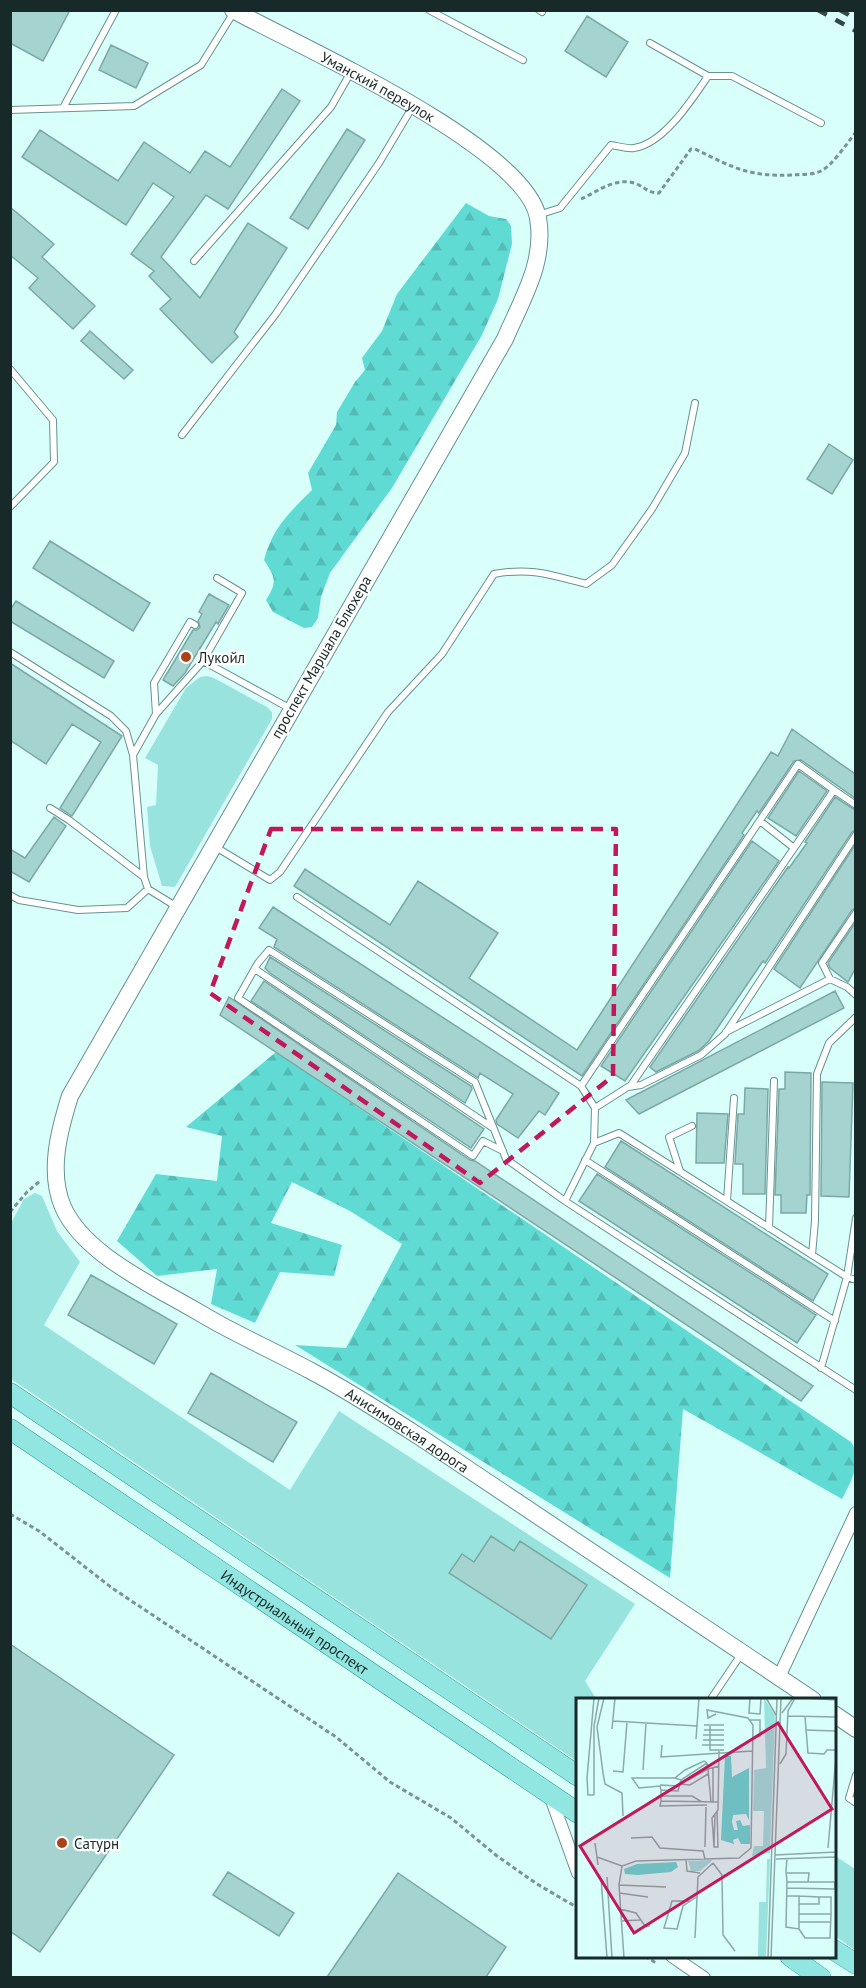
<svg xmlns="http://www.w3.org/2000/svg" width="866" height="1988" font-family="'PT Sans',sans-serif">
	<defs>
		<pattern id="forest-firs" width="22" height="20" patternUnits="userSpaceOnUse" patternTransform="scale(1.5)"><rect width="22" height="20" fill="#60dbd4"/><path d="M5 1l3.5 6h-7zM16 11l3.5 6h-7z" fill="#53bcb6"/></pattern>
	</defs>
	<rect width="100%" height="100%" fill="#d9fffb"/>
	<!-- green -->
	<path fill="#99e3de" d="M207,676L214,678L267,707L272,712V719L175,887L162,886L150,846L147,807L156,805L158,765L145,758L186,688L200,677Z
		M35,1193L42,1196L57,1231L80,1262L44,1325L290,1490L339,1411L635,1604L585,1681L597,1700H578V1762L11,1379V1223L24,1199Z
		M834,1855L855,1869V1950L835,1936Z"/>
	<!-- forest -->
	<path fill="url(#forest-firs)" d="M466,203L489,216L506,219L511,226L512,244L498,299L482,335L392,488L330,573L321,597L318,618L312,627L304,628L273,612L266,600C278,581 275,577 264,560C273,527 289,513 312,490L308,473L336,425L337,412L355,382L365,370L362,358L382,331L397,294Z
		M276,1052L851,1442C864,1459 851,1482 842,1499L683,1409L670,1578L295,1345L346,1348L402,1244L350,1211L292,1182L271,1223L342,1245L334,1276L280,1272L255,1323L211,1304L217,1269L157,1276L117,1241L156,1174L217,1181L222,1136L186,1127Z"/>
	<!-- building -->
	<path fill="#a5d3cf" stroke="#7ba8a4" stroke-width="1.5" d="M10,10H70L43,61L10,43Z
		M587,16L628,42L606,77L565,51Z
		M111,45L148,63L136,88L99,70Z
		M282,89L300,101L228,209L206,195L161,257L200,298L248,223L287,248L234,332L238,337L212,363L160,309L171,299L149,276L154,271L131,254L174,197L153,183L126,225L22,157L40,130L118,181L144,142L190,173L205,151L230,167Z
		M347,129L365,140L308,229L290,218Z
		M10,207L54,244L42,257L95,306L73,329L29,288L38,278L10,255Z
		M90,331L133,370L124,379L81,341Z
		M829,444L853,460L832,494L807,479Z
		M50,541L150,603L133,631L33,568Z
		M209,594L229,605L218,624L216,622L185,673L173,686L163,680L193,630H197L200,627L198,621L202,614L199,612Z
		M16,601L114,661L104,678L10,621V610Z
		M10,663L122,736L72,816L60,808L101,742L72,724L46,764L10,740Z
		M792,729L855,774V798L801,760L794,761L759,813L757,811L742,833L744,835L582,1076L294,886L305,869L390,925L418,881L498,933L469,978L577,1050L771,752L778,756Z
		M799,771L827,791L796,836L768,818Z
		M835,797L855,810V830L852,832L765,963L763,961L708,1042L698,1051L656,1072L650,1067L788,867L789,868L807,843L805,842Z
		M54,817L66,826L29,882L10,871V849L25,858Z
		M752,841L779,861L625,1081L601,1066Z
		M855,845V908L852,910L800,988L774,969Z
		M273,907L559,1093L545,1115L539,1111L518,1138L497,1124L496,1120L513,1094L480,1073L478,1078L274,947L277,939L259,928Z
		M855,923V969L848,982L830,968L828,963Z
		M270,957L471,1086L472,1089L465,1103L270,973L265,968Z
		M264,981L484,1129L471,1148L251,1001Z
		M835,991L844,1008L639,1114L626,1100Z
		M229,997L470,1160L475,1161L813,1386L801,1401L220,1015Z
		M785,1072L811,1073L810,1195H807L806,1213H781V1195H775L779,1089H785Z
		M822,1082L853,1083L849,1197L821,1196Z
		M745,1088L768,1089L765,1194H743V1164H735L738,1114H744Z
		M697,1113L728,1114L724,1163H696Z
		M621,1141L828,1274L813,1301L605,1167Z
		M597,1174L816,1315L797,1343L579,1201Z
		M91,1275L177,1324L154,1364L68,1315Z
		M211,1373L297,1422L273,1462L188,1413Z
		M491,1536L514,1551L520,1541L587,1585L551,1639L449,1573L462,1554L474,1562Z
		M10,1644L174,1755L40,1952L10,1931Z
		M228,1872L294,1913L279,1936L213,1895Z
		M398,1873L506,1947L486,1977H327Z"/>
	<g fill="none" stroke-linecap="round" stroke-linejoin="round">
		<!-- service casing -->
		<g stroke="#66928f" stroke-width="8">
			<path id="service" d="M429,10L523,60
				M539,10L542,12
				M650,43L708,76H732L821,123
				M63,108L116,10
				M10,110L134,106L201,65L234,12
				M538,215L560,208L611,145C618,146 627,149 634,148C664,144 693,98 708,76
				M194,261L331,107L351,72
				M10,369L53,420L54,462L10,507
				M182,435L275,315L379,163L413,106
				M10,652L111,716L126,731L133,755L144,877L148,889L177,907
				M203,661L242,593L217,578
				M156,714L154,683L190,622L195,625
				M133,755L156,714L203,661L291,709
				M834,790L856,805
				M50,808L69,820L144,877
				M760,821L794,848
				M214,846L270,880L280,872L388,712L442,654L494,574C531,567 551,575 586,584L612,565L652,509L685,453L695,403
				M10,895L19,900L78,910L127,908L148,889
				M297,897L581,1086
				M856,913L822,963L830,979L847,987L856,995
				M255,969L493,1128
				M726,1032L830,979
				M628,1087L641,1085L701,1055L725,1034L856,835
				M594,1143L619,1133L847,1277L821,1368
				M503,1151L483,1141L473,1156L238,998L258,963L269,950L475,1082L506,1159L565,1201L856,1390
				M585,1160L835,1321
				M680,1171L669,1137L692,1126
				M565,1201L594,1143L595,1108L631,1085L834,790L798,764L581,1086L595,1108
				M727,1201L734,1098
				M856,1218L847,1277L856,1280
				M769,1228L774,1081
				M812,1255L815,1221L817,1074L829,1043L856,1017
				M711,1699L742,1653
				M856,1775L849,1798L856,1803"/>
		</g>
		<!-- minor casing -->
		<g stroke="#66928f" stroke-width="14">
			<path id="minor" d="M779,1677L856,1513
				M550,1795L578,1873
				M672,1956L704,1978"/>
		</g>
		<!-- tertiary casing -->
		<g stroke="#66928f" stroke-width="18">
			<g id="tertiary">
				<path id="s1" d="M233,10C297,45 526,147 538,218C546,262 521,301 505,339L70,1096C59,1131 48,1172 63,1207C80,1246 131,1274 166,1294C185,1304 203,1315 221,1325C251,1341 281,1355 311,1371C349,1391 386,1415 423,1439L813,1700"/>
				<path d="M834,1714L856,1729"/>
			</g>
		</g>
		<!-- primary casing -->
		<g stroke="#389993" stroke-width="21">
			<g id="primary">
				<path d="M10,1393L578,1776"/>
				<path id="s2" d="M10,1429L578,1813"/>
				<path d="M834,1950L856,1964"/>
				<path d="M790,1956L821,1978"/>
			</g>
		</g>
		<!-- path -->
		<path stroke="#799592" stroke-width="3" stroke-dasharray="4.5 3" stroke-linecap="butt" d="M581,199C599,191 616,176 637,184C645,188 649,193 659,193L691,149H695C734,168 749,177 793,175C802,174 813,175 821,171C833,165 847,143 856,132
			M10,1212L27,1192L40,1181
			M10,1514L39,1531L112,1588L336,1737L390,1782L451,1818L497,1856L537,1884L578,1908
			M645,1956L656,1963"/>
		<!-- service -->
		<use href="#service" stroke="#fff" stroke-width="6"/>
		<!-- minor -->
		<use href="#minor" stroke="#fff" stroke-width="12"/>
		<!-- tertiary -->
		<use href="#tertiary" stroke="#fff" stroke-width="16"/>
		<!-- primary -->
		<use href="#primary" stroke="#92e6e1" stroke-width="20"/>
		<!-- rail -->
		<path stroke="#344947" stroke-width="4.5" stroke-dasharray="10 10" stroke-linecap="butt" d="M818,10L856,31
			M840,10L856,19"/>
	</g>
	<!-- marked area -->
	<path fill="none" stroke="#c2185b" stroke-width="4.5" stroke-dasharray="12 8" stroke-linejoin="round" d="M271,829H616L613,1076L480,1183L210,993Z"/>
	<!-- markers -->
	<g fill="#a9431a" stroke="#fff" stroke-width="2">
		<circle cx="186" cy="657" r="6"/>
		<circle cx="62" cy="1843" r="6"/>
	</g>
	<g text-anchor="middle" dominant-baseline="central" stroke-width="4.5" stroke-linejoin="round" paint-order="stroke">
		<!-- street labels -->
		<g font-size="15" fill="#172928" stroke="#fff">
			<text stroke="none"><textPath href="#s1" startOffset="164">Уманский переулок</textPath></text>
			<text transform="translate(321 657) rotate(-60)">проспект Маршала Блюхера</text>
			<text stroke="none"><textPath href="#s1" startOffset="1904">Анисимовская дорога</textPath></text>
			<text stroke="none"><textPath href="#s2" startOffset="344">Индустриальный проспект</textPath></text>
		</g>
		<!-- poi labels -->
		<g font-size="15" fill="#172928" stroke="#fff" text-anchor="start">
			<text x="198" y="657">Лукойл</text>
			<text x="74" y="1843">Сатурн</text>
		</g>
	</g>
	<!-- overview -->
	<g transform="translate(576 1698)">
		<rect width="260" height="260" fill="#d9fffb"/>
		<path d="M188,0L199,17L194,155L176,158L178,148H187L188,113H177L178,72L190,70ZM191,161H194L190,259L182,260L183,204H190ZM112,163L135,162L136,163L124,173H115Z" fill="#99e3de"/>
		<path d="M149,58H155L156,79L173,70V122L170,116L157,117L156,124L158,132H162L160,123L164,122L167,128L174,127V146H165L162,140L157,142L158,146L145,142ZM100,164L102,169L95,174L62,177L49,176L48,171L61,166Z" fill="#60dbd4"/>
		<path fill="none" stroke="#8ba9a7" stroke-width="1.5" d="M28,0L21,29L27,75L29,86L46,95L47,118M174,0L173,15L184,16L185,0M190,0L200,17M230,0L260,2M206,15L217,0M212,18L260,19M229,19L232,55L248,56L251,52H260M174,22H184V38L177,40M37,23L121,28M128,27H148M134,28V52H148M36,31L39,0M128,32H148M229,32L260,33M127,37H148M120,41L123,0M127,42H148M86,47L85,59L176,53M126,47H148M204,66L210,56L212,13L219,0M67,72L70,25M37,73L47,74L51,24M105,82L99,80L109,72L128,63L131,65M112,82L132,71L131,65M104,86L114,87L132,76M84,87L103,88M85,92L84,88L63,90L56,80H99M18,97H12L11,80L18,0M18,97V28L23,0M85,98H116L126,104M85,103V92L102,93L105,82L131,65M135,104L132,71L143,68M137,104V70M131,107L84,108L85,103L142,104M141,113L142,149H138L136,120L142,112L143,53M55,140L76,139L84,150L127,153L129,161M19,145L22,167M129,149L130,109M138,149L139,117M252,150L260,59M199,157L260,154M21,159L46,168M200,161L260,159M110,162L111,173L124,175M137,165L146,177L147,237L159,253M211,175H233L232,184H211L210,173L211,161M31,179L36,260M25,180L31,260M43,187L90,189M211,190L259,191V184H232M43,195L72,199M211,198H223V231L210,229L211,184M223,198L243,199V206H223M243,199H255V216M114,203H96L88,230L101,231L107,208L122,198M44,211L60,215L69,228H74M223,216H255L254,240H229L223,231M45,223L64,222M223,224H254M119,240L122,179L137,165M48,260L43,187L46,168L60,163L163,160L175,150L177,27L172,20L131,12L132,20L140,16M192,260L201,0M195,260L205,0"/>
		<path fill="#c2185b" fill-opacity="0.15" stroke="#c2185b" stroke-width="3" d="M202,25L256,111L58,235L4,148Z"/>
		<rect width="260" height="260" fill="none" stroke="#172928" stroke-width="3"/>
	</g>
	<!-- border -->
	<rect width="866" height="1988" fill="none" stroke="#172928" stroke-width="24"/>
</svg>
